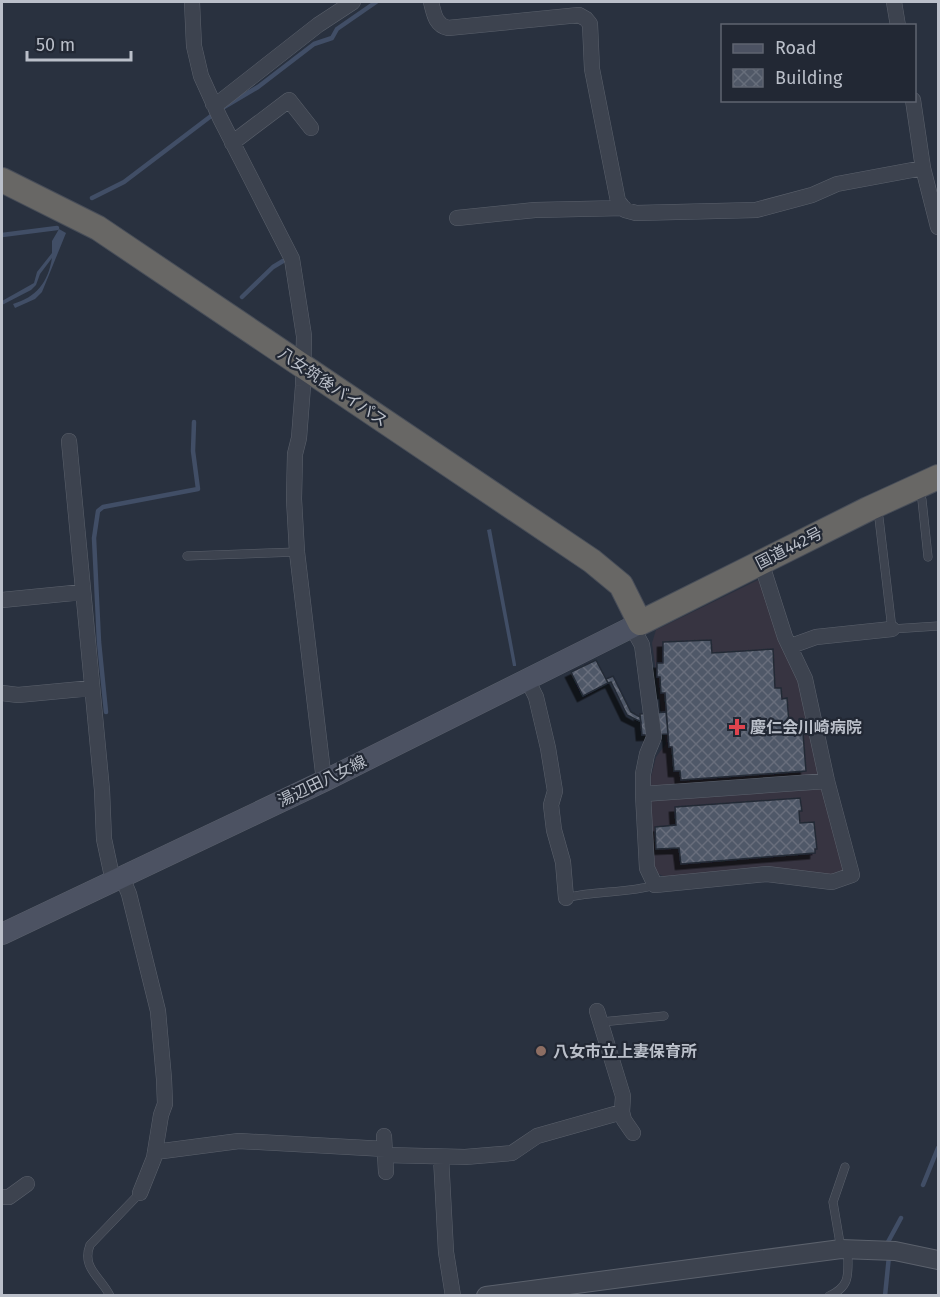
<svg xmlns="http://www.w3.org/2000/svg" width="940" height="1297" font-family="'Fira Sans','Noto Sans JP',sans-serif">
	<defs>
		<pattern id="building-cross-hatch" width="8" height="8" patternUnits="userSpaceOnUse" patternTransform="scale(1.5)"><rect width="8" height="8" fill="#505867"/><path d="M0 0l8 8M0 8l8-8" fill="none" stroke="#676e7b"/></pattern>
		<filter id="shadow"><feDropShadow dx="-5.5" dy="5.5" stdDeviation="0" flood-color="#0009"/></filter>
	</defs>
	<rect width="100%" height="100%" fill="#29313f"/>
	<!-- medical -->
	<path fill="#373441" d="M760,579L798,675L845,871L837,875L673,880L656,873L653,866L651,777L656,757L666,744L652,643L656,630Z"/>
	<!-- water -->
	<path fill="#414e66" d="M59,229L66,233L42,292L35,299L15,308L13,304C36,297 48,283 52,258L40,274L36,285L31,290L2,305V301L34,283L37,272L52,253V241Z
		M491,529L516,664V666H513L487,530Z"/>
	<g fill="none" stroke-linecap="round" stroke-linejoin="round">
		<!-- stream -->
		<path stroke="#414e66" stroke-width="4.5" d="M224,107L258,87L314,44L332,38L337,29L376,2
			M92,198L124,182L215,113
			M2,235L57,228
			M242,297L273,267L283,261
			M106,712L99,642L94,538L98,511L103,507L198,489L193,451L194,422
			M923,1185L938,1148
			M889,1248L888,1242L901,1218
			M885,1296L889,1256"/>
	</g>
	<!-- building -->
	<path fill="url(#building-cross-hatch)" stroke="#242a36" stroke-width="1.5" filter="url(#shadow)" d="M711,640L712,653L773,649L775,688H781L782,699L787,698L789,723L796,722L797,733H803L806,771L681,780L680,771H674L672,747H669L665,693H661L660,677H657V663H663V642Z
		M596,660L608,683L583,696L571,672Z
		M613,676L631,712L640,717L641,722L627,715L611,682L608,683L606,679Z
		M666,712L668,734L642,735L640,714Z
		M800,798L802,811H799L800,823L814,822L817,849H815V853L681,864L679,848L656,849L655,827L676,825L675,807Z"/>
	<g fill="none" stroke-linecap="round" stroke-linejoin="round">
		<!-- service casing -->
		<g stroke="#5b616c" stroke-width="9">
			<path id="service" d="M917,488L922,500L928,557
				M879,518L892,629L938,626
				M187,556L297,552
				M566,898C596,890 626,894 655,885
				M601,1022L664,1016
				M841,1249L833,1202L845,1167
				M110,1296C101,1277 81,1268 90,1245L140,1193
				M829,1296C853,1285 847,1272 848,1249"/>
		</g>
		<!-- minor casing -->
		<g stroke="#5b616c" stroke-width="16">
			<path id="minor" d="M192,2L194,46L201,76L220,118L292,259L304,336L303,386L299,438L295,454L294,499L297,552L324,781
				M431,2C434,13 435,25 448,28L579,15L586,19L590,24L592,69L618,201L625,210L636,213L756,210L812,195L837,184L923,168
				M894,2L898,26
				M913,100L923,168L938,227
				M213,104L221,101L318,25L353,2
				M232,143L289,100L311,128
				M457,218L535,210L624,208
				M69,441L102,790L104,839L113,881
				M2,600L83,592
				M632,627L642,645L654,737L647,754L643,774V794L647,868L655,885L767,874L832,882L852,875L827,781L805,679L785,637L761,562
				M791,646L816,637L892,629
				M527,679L536,697L548,748L555,791L551,805L554,830L563,862L566,898
				M2,693L18,695L92,688
				M643,794L827,781
				M122,877L129,894L158,1011L164,1079L165,1104L161,1115L154,1158L140,1193
				M597,1011L623,1096L622,1112L624,1120L633,1133
				M384,1136L386,1172
				M155,1152L239,1141L385,1149
				M385,1155L465,1157L512,1153L537,1136L622,1112
				M441,1157L446,1252L453,1296
				M2,1197H9L27,1184"/>
		</g>
		<!-- tertiary casing -->
		<g stroke="#5b616c" stroke-width="20">
			<path id="tertiary" d="M486,1296L841,1249L895,1251L938,1260"/>
		</g>
		<!-- secondary casing -->
		<g stroke="#5b616c" stroke-width="22">
			<path id="secondary" d="M2,934L324,781L640,623"/>
		</g>
		<!-- trunk casing -->
		<g stroke="#484e59" stroke-width="26">
			<path id="trunk" d="M2,180L98,228L592,561L621,585L640,623L868,509L938,477"/>
		</g>
		<!-- service -->
		<use href="#service" stroke="#3d434f" stroke-width="8"/>
		<!-- minor -->
		<use href="#minor" stroke="#3d434f" stroke-width="15"/>
		<!-- tertiary -->
		<use href="#tertiary" stroke="#3d434f" stroke-width="18"/>
		<!-- secondary -->
		<use href="#secondary" stroke="#4c5262" stroke-width="21"/>
		<!-- trunk -->
		<use href="#trunk" stroke="#686765" stroke-width="24"/>
	</g>
	<!-- markers -->
	<path fill="#e0444e" stroke="#222834" stroke-width="2" d="M734 718h6v6h6v6h-6v6h-6v-6h-6v-6h6z"/>
	<circle fill="#8d6e63" stroke="#222834" stroke-width="2" cx="541" cy="1051" r="6"/>
	<g text-anchor="middle" dominant-baseline="central" stroke-width="4.5" stroke-linejoin="round" paint-order="stroke">
		<!-- street labels -->
		<g font-size="16" fill="#babfc9" stroke="#222834">
			<text transform="translate(333 387) rotate(34)">八女筑後バイパス</text>
			<text transform="translate(789 548) rotate(-27)">国道442号</text>
			<text transform="translate(322 781) rotate(-26)">湯辺田八女線</text>
		</g>
		<!-- poi labels -->
		<g font-size="16" font-weight="bold" fill="#babfc9" stroke="#222834" text-anchor="start">
			<text x="750" y="727">慶仁会川崎病院</text>
			<text x="553" y="1051">八女市立上妻保育所</text>
		</g>
	</g>
	<!-- border -->
	<rect width="940" height="1297" fill="none" stroke="#babfc9" stroke-width="6"/>
	<!-- legend -->
	<rect x="721" y="24" width="195" height="78" fill="#222834" stroke="#5f6470" stroke-width="1.5"/>
	<rect x="733" y="44" width="30" height="9" fill="#4c5262" stroke="#5f6470" stroke-width="1.5"/>
	<text x="775" y="54" font-size="18" fill="#babfc9">Road</text>
	<rect x="733" y="69" width="30" height="18" fill="url(#building-cross-hatch)" stroke="#5f6470" stroke-width="1.5"/>
	<text x="775" y="84" font-size="18" fill="#babfc9">Building</text>
	<!-- scale -->
	<path d="M27 51v9h104v-9" fill="none" stroke="#babfc9" stroke-width="3"/>
	<text x="36" y="51" font-size="18" fill="#babfc9" stroke="#222834" stroke-width="4.5" paint-order="stroke">50 m</text>
</svg>
